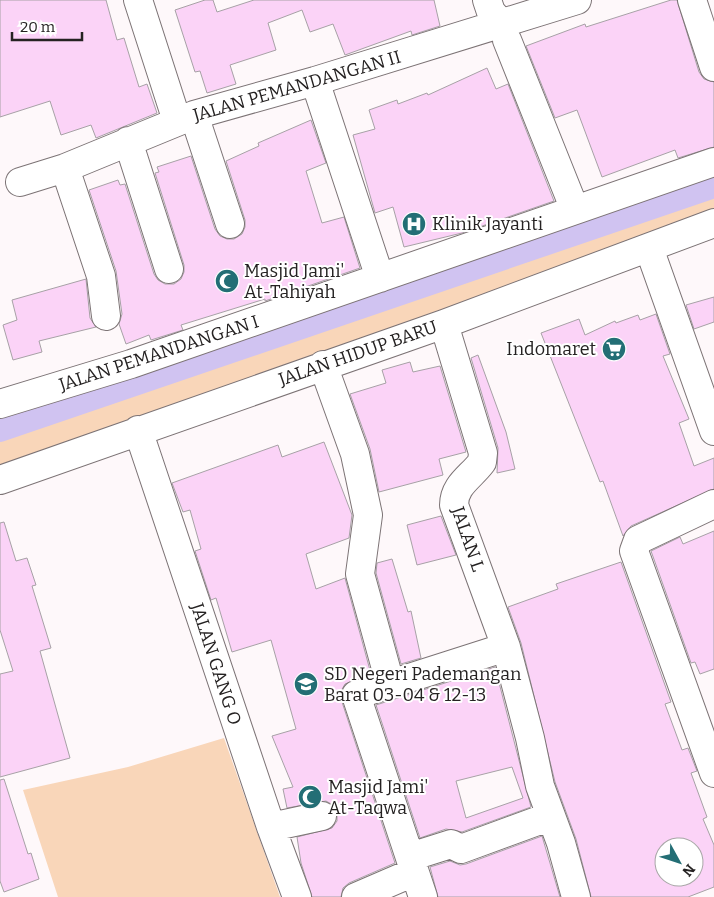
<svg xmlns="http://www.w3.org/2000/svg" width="714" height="897" font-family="Bitter,serif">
	<rect width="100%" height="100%" fill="#fef8fa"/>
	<!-- green -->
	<path fill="#f9d6b9" d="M714,186V223L0,481V428Z
		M224,738L280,897H58L23,790L128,767Z"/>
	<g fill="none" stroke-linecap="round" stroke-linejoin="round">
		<!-- canal -->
		<path stroke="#d0c3f1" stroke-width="24" d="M0,430L714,186"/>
	</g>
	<!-- building -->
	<path fill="#fbd3f7" stroke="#a7a1a6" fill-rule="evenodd" d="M0,0H106L117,40L124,38L139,87L147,84L157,113L96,138L91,125L61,135L50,101L0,117Z
		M205,0H213L217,12L254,0H434L440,26L412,35L411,31L345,55L333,24L310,32L302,10L268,23L276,50L230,65L236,84L207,93L200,71L195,72L175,10Z
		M671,0H677L699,72L704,79L714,82V147L678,158L675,150L602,177L577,110L555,118L526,46L585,24L586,27Z
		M487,68L496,89L508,84L554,201L462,233L404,247L393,207L375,213L353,135L375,129L369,110L397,100L398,104L427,93L428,95Z
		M311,120L326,163L306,171L322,223L344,217L360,268L265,301V299L181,325L183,330L151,340L149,335L126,344L119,324L122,314L116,271L89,190L118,180L120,185L125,184L154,274L158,280L165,284H174L181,279L184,272V265L155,173L159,172L157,167L191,156L215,229L220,236L227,239H234L242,234L245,227V220L226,161L259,146L258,143Z
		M86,279L90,318L96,327L39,341L42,352L13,360L3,325L17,320L12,300Z
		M714,297V322L694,329L686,305Z
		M656,314L670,354L663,356L689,419L679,423L694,466L714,458V489L631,526L623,536L603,481L600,482L541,333L579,319L585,335L615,321L616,323L638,315L640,320Z
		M478,355L506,432L515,469L497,473L498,448L471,358Z
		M410,362L413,372L440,366L466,452L439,459L443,475L379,492L370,449L350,394L386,383L382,370Z
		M324,442L352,515L349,538L306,554L316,589L345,578L371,674L345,684L341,691V699L395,863L349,883L343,888L341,897H312L301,863L297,837L332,828L337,821V813L333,805L326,801L287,808L283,789L293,787L272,736L296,729L271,640L232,652L216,598L211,600L195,551L201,549L190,510L183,512L172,483L278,445L282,457Z
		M441,516L456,555L417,565L407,525Z
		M4,522L16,561L27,558L36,585L32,586L51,648L40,651L70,758L0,777V674L13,671L0,630V523Z
		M714,531V669L700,674L695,662L691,663L651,551L680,537L683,544Z
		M392,559L408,612L411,611L421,658L401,664L376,573L377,563Z
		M621,562L671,702L665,704L682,750L688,748L697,771L691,773L707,817L703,819L714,845V887L688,897H591L576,839L555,782L521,643L508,607L558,589L556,584ZM664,847H694V877H664Z
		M495,667L531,807L462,832L446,829L420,838L376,705ZM512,767L523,798L466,818L456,781Z
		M4,779L28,854L31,853L39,879L4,892L0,881V780Z
		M542,836L560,897H438L430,867L450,861L460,865L466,864Z"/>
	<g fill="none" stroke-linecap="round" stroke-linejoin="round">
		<!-- minor casing -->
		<g stroke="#7c7375" stroke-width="30">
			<path id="minor" d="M138,0L177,121
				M487,0L491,12L502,24
				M692,0L714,67
				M507,40L575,210
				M315,81L380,278
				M194,115L230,224
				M128,141L169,269
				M65,168L101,276L106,316
				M20,182L65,168L194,115L315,81L577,0
				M649,248L714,431
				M444,324L483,453L482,462C471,477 454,485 454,505L506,647L530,738L540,786L561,843L576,897
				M323,365L355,454L368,515L360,574L390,683
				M0,404L131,364L714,162
				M138,430L271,827L297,897
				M0,480L444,324L714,223
				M714,504L638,540L634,551L714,773
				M271,827L322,816
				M410,857L451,844L461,849L551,816
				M356,897L414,872
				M423,897L356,695L506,647"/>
		</g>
		<!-- minor -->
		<use href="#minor" stroke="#fff" stroke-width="28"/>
	</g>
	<!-- icons -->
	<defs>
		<g id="hospital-disc" transform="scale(1.25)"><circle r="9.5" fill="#236e75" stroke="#fff"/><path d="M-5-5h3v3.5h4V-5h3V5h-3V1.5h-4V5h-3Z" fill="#fff"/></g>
		<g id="mosque-disc" transform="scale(1.25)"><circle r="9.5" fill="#236e75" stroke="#fff"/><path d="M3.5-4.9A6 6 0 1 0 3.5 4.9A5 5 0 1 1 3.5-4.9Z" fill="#fff"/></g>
		<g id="supermarket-disc" transform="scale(1.25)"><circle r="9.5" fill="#236e75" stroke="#fff"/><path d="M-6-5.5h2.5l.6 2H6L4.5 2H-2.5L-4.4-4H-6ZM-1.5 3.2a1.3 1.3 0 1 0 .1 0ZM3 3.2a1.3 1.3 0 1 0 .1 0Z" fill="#fff"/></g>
		<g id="school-disc" transform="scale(1.25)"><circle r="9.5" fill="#236e75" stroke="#fff"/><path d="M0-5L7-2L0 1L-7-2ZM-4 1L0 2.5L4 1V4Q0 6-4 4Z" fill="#fff"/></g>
	</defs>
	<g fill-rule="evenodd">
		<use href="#hospital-disc" x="414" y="224"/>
		<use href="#mosque-disc" x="227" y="281"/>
		<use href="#supermarket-disc" x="614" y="349"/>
		<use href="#school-disc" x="306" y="684"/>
		<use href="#mosque-disc" x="310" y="797"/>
	</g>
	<g text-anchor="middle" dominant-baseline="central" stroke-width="4" stroke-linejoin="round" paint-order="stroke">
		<!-- street labels -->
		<g font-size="18" fill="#252222" stroke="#fff">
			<text transform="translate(297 86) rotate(-16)">JALAN PEMANDANGAN II</text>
			<text transform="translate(159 353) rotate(-18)">JALAN PEMANDANGAN I</text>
			<text transform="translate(358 353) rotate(-19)">JALAN HIDUP BARU</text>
			<text transform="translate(468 539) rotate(71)">JALAN L</text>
			<text transform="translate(216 664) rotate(72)">JALAN GANG O</text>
		</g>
		<!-- poi labels -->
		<g font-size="18" fill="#252222" stroke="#fff" text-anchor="start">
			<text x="432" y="224">Klinik Jayanti</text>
			<text x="244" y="271">Masjid Jami'<tspan x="244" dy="21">At-Tahiyah</tspan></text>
			<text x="596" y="349" text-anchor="end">Indomaret</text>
			<text x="324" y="674">SD Negeri Pademangan<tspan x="324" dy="21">Barat 03-04 &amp; 12-13</tspan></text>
			<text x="328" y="787">Masjid Jami'<tspan x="328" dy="21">At-Taqwa</tspan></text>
		</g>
	</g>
	<!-- north arrow -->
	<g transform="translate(679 862) rotate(130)"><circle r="24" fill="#ffffff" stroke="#a8a7a7"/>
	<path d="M0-4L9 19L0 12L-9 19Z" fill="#236e75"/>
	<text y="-8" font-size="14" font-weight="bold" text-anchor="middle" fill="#252222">N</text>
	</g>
	<!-- scale -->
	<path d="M12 32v8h70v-8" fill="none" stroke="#252222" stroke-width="2.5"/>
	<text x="20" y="32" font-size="15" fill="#252222" stroke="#ffffff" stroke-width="4" paint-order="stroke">20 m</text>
</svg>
